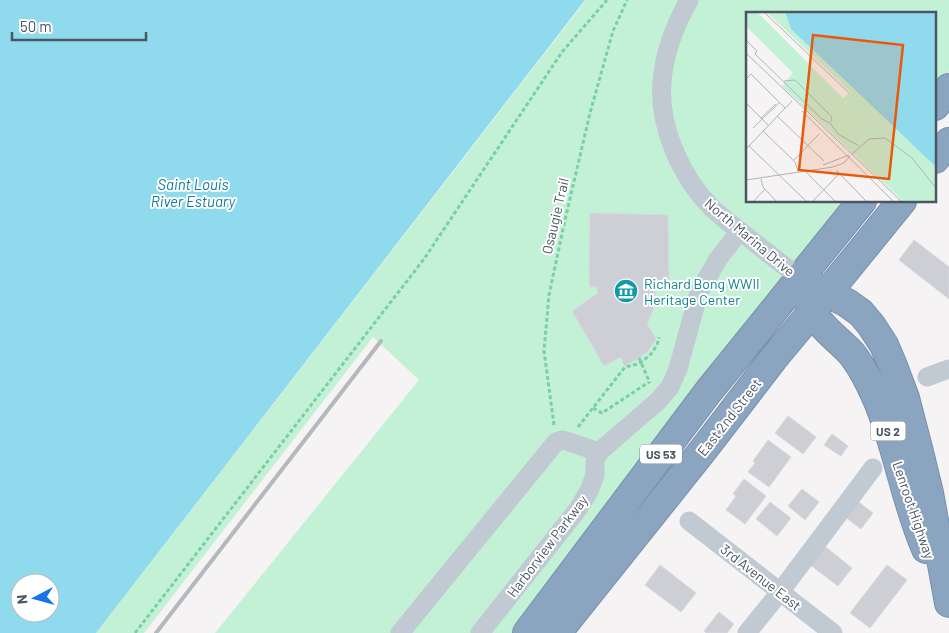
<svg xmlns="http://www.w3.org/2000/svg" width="949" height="633" font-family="Barlow,sans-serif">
	<rect width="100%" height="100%" fill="#f5f3f3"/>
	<!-- green -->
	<path fill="#c3f1d5" d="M586,0H949V71L935,88V14H748V201H847L518,633H215L419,380L373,337L144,633H96Z"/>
	<!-- water -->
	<path fill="#90daee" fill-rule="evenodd" d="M0,0H585L96,633H0ZM20,583H50V613H20Z"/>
	<!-- building -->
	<path fill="#cdcfd5" stroke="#d7d9de" d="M590,213L668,215L669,287L655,289V297L653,310L647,324L656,339L647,352L638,359L624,366L621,357L604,366L572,311L598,293L597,287H590L589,272Z
		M914,240L949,267V299L899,260Z
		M788,416L816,437L803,454L775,433Z
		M832,434L848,446L841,456L824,445Z
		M768,440L791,457L769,487L748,472L755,463L753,461Z
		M744,479L766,496L745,524L726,510L736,496L733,494Z
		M802,489L819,502L805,520L788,506Z
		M856,500L873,513L861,529L844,516Z
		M770,502L791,518L777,536L756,519Z
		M823,545L852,568L838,586L809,564Z
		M660,565L696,593L681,612L645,585Z
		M887,565L907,580L870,628L850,613Z
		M719,612L734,624L727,633H706L704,631Z"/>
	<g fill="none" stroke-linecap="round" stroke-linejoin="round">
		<!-- highway casing -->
		<g stroke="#7690ad" stroke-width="30">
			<path id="highway" d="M935,106L949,88
				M935,159L949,142
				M812,285L847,303L861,313L871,325L884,345L893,366L905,398L919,452L929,493L949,603
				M806,296C809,303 812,310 816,317C825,331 840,341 851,353C862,366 870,383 877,399C898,448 905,501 926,549
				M527,633L708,392L862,201
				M557,633L704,449L773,359L813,311L828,292L902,201"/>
		</g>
		<!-- path -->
		<path stroke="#7ad0a6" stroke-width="3" stroke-dasharray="4 2.5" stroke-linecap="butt" d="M639,358L650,383
			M593,408L602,413L649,382
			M554,425L544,351L549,295L565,220L590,113L613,31L627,0
			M578,427L625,367L638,364L644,360L651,354L657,345L659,337
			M135,633L424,259L562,52L607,0"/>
		<!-- minor -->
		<path stroke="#c1cad2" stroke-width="19" d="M689,0C675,25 664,54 662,82C658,125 681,177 711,207C722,218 736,228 749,238C766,252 783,265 800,278
			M927,377L949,369
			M689,521L833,633
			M400,633L556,442L563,440L599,452
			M480,633L578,509L589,491L595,475V461L599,452L658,401L670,387L678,369L699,292L718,259L740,231
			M747,633L780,592L873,468"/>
		<!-- highway -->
		<use href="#highway" stroke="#8ba5c1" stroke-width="28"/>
		<!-- rail -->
		<path stroke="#b5b8bd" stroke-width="4" d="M156,633L381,341"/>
	</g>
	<!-- icons -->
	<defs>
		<g id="museum-disc" transform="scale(1.25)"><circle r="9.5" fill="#0f9aa8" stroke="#fff"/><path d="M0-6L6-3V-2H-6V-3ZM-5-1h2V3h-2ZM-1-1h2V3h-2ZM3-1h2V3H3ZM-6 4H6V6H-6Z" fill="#fff"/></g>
	</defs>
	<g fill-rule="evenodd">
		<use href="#museum-disc" x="626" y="291"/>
	</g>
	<g text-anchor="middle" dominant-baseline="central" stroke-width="4" stroke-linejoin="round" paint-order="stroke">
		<!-- shield labels -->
		<g fill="#fff" stroke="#808990" stroke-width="1">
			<rect x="870.5" y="421.5" width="35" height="19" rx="4"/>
			<rect x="640" y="444.5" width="42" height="19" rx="4"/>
		</g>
		<g font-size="12" font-weight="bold" fill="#4a5661">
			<text x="888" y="431">US 2</text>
			<text x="661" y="454">US 53</text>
		</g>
		<!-- street labels -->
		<g font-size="14" fill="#4a5661" stroke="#fff">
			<text transform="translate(555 216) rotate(-77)">Osaugie Trail</text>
			<text transform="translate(750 237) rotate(40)">North Marina Drive</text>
			<text transform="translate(729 417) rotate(-52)">East 2nd Street</text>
			<text transform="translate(914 510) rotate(71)">Lenroot Highway</text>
			<text transform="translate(547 546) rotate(-53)">Harborview Parkway</text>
			<text transform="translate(761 577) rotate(38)">3rd Avenue East</text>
		</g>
		<!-- culture labels -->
		<g font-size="14" fill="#0d838f" stroke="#fff" text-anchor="start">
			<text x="644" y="283">Richard Bong WWII<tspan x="644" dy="16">Heritage Center</tspan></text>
		</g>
		<!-- water labels -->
		<g font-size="15" font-style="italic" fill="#0c7c9b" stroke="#fff">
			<text x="193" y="184">Saint Louis<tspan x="193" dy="17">River Estuary</tspan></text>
		</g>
	</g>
	<!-- overview -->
	<g transform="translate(746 12)">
		<rect width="190" height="190" fill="#f5f3f3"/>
		<path d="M0,0H11L97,86L104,80L21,0H39L45,17L190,155V190H158L36,74L47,61L0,14Z" fill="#c3f1d5"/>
		<path d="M39,0H190V155L45,17Z" fill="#90daee"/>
		<path fill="none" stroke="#b1b4b9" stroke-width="1" d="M18,0L103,81M0,28L11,39L9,42L76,107L84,111L92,122L113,134M0,41L156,190M0,67L5,62L39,96M38,69L49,68L86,105L85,110M0,91L22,113M56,99L148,190M31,104L78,149M15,106L30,92M7,116L34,90M17,119L49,150L52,159M3,134L61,190M0,137L46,89M106,142L123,127L139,126L166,146L190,176M48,148L73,122M77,153L103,143M90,158L121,190M59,159L90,190M15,167L17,175L31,190M0,168L87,155L98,151L104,144M7,190L19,177M66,190L92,163"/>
		<path fill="#e8590c" fill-opacity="0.15" stroke="#e8590c" stroke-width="2.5" d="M67,23L157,33L143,167L53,158Z"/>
		<rect width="190" height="190" fill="none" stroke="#4a5661" stroke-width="2.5"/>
	</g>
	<!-- north arrow -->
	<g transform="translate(35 598) rotate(264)"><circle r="24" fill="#ffffff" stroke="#b7bbc0"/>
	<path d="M0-4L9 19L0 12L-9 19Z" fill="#1a73e8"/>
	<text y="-8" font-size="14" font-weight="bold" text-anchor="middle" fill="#4a5661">N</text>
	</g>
	<!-- scale -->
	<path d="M12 32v8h134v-8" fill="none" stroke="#4a5661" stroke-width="2.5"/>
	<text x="20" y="32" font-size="15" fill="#4a5661" stroke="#ffffff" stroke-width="4" paint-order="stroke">50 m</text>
</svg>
